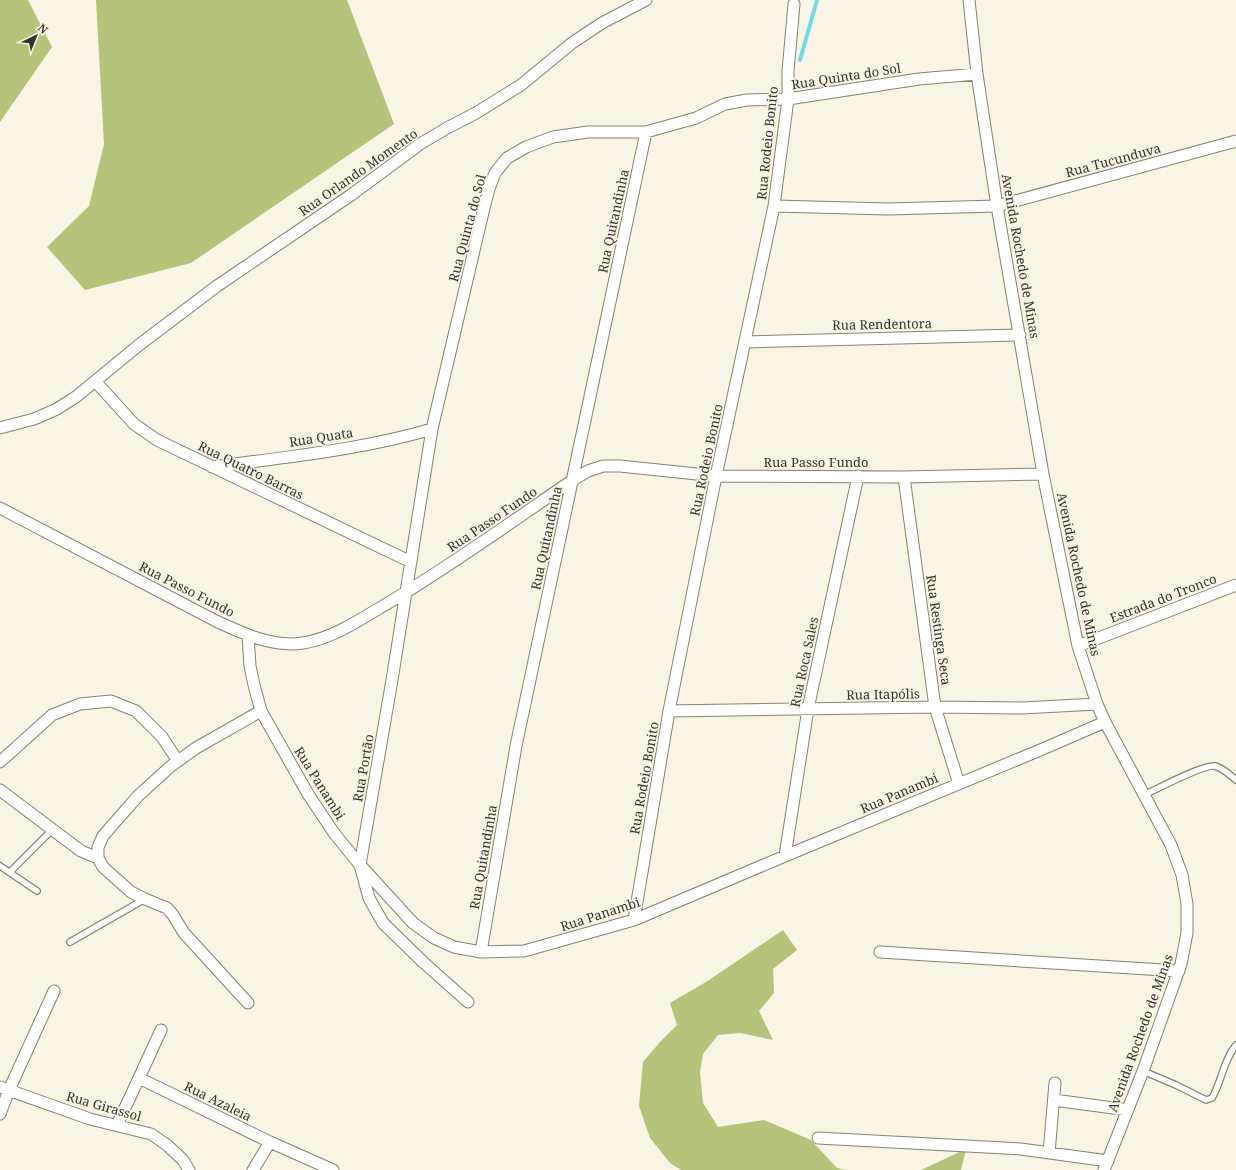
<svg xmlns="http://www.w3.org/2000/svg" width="1236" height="1170" font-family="'Noto Serif',serif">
	<rect width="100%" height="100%" fill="#f9f5e4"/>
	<!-- forest -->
	<path fill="#b6c37b" d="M0,0H28L52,47L0,122Z
		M96,0H347L394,124L191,263L85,290L47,247L89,206L104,144Z
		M783,930L797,950L773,969L774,993L759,1011L773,1040L740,1033L718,1035L703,1054L700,1072L703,1103L718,1127L764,1120L811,1140L837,1168L846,1170H681L670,1163L650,1138L639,1106L643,1062L660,1042L677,1025L670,1003L706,982Z
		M966,1149L961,1170H921Z"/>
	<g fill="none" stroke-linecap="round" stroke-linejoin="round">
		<!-- stream -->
		<path stroke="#77d8ec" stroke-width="4" d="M800,60L817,0"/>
		<!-- service casing -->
		<g stroke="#868272" stroke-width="8">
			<path id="service" d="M1144,795C1157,789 1204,764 1215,766C1223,768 1230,775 1236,780
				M0,866L37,891
				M10,872L53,829
				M70,942L145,899
				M1143,1071L1176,1085L1206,1100L1212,1098C1222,1081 1223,1061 1236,1045"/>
		</g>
		<!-- minor casing -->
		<g stroke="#868272" stroke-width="13">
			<path id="minor" d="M969,0L977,74L997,206L1043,474L1078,646L1097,704L1105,722L1171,845L1182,875L1187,904V933L1181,964L1143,1071L1104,1170
				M774,206L888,209L997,206L1236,141
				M745,342L1020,335
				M95,381L134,424L157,440L411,562
				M0,428L34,419L57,409L77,396L139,345L217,286L351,195L420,144L447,128L476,113L521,85L572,43L602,23L646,0
				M212,467C285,457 361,450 432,429
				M904,477L935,707L959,784
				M0,508L216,621C242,633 273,648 303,643C334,638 361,619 388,603C452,565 511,522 573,480L588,471L603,466H620L716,476L904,477L1043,474
				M248,636L250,666L254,685L261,711L308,794L334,833L360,865L413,923L434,938L454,947L481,952L524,951L634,920L785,856L1038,751L1105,722
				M1078,646L1236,585
				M669,711L935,707L1022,708L1097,704
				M0,762L52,715L80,704L111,701L136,711L162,737L178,761
				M0,790L81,851L98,858
				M785,856L808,709L858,476
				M634,920L669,711L716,476L774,206L788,99V71L794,4
				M481,952L516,746L646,132
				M880,952L1179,971
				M468,1002L423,962L383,923L369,898L360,865L392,680L432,429L484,208L489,189L495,173L507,158L526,147L553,137L588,132H646L696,118L725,104L747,100L788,99L919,79L977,74
				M248,1003L184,933L173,915L167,908L145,899L131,892L103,867L98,858V847L103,836L116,821L138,796L171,766L196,748L261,711
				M139,1078L161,1030
				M0,1087L90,1119L151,1134L167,1145L183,1160L189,1170
				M1054,1100L1128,1110
				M0,1114L9,1090L54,991
				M117,1125L139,1078L270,1142L333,1170
				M818,1138L1021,1149L1108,1161
				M1049,1153L1055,1083
				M253,1170L270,1142"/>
		</g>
		<!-- service -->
		<use href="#service" stroke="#fff" stroke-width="5.5"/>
		<!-- minor -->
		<use href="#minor" stroke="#fff" stroke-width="11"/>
	</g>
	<g text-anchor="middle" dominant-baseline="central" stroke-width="3.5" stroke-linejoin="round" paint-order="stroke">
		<!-- street labels -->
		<g font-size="13" fill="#35332d" stroke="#f9f5e4">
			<text transform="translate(846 76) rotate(-9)">Rua Quinta do Sol</text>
			<text transform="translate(767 143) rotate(-84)">Rua Rodeio Bonito</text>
			<text transform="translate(1113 160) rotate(-15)">Rua Tucunduva</text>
			<text transform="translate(358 172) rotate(-35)">Rua Orlando Momento</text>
			<text transform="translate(613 221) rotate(-78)">Rua Quitandinha</text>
			<text transform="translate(467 228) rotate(-75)">Rua Quinta do Sol</text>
			<text transform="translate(1021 256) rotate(80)">Avenida Rochedo de Minas</text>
			<text transform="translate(882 324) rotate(-1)">Rua Rendentora</text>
			<text transform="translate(321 437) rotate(-9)">Rua Quata</text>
			<text transform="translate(706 460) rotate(-78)">Rua Rodeio Bonito</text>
			<text x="816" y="462">Rua Passo Fundo</text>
			<text transform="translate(251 470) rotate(26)">Rua Quatro Barras</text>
			<text transform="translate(492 519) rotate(-34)">Rua Passo Fundo</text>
			<text transform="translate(546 538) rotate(-78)">Rua Quitandinha</text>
			<text transform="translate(1079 574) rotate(78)">Avenida Rochedo de Minas</text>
			<text transform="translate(187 589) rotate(27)">Rua Passo Fundo</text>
			<text transform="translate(1163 598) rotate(-21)">Estrada do Tronco</text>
			<text transform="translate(939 630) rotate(82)">Rua Restinga Seca</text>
			<text transform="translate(804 662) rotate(-78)">Rua Roca Sales</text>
			<text transform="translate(883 694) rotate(-1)">Rua Itapólis</text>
			<text transform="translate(363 768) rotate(-80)">Rua Portão</text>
			<text transform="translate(644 778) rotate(-80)">Rua Rodeio Bonito</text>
			<text transform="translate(320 783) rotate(58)">Rua Panambi</text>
			<text transform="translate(899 793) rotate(-23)">Rua Panambi</text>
			<text transform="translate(483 857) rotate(-80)">Rua Quitandinha</text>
			<text transform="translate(600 914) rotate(-18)">Rua Panambi</text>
			<text transform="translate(1140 1033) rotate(-70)">Avenida Rochedo de Minas</text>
			<text transform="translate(218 1101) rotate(26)">Rua Azaleia</text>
			<text transform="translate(104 1106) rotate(16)">Rua Girassol</text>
		</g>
	</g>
	<!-- north arrow -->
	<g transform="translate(36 36) rotate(43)" stroke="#f9f5e4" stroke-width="3" paint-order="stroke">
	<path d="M0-3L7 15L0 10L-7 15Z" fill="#35332d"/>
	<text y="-6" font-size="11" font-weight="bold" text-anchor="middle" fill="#35332d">N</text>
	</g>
</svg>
